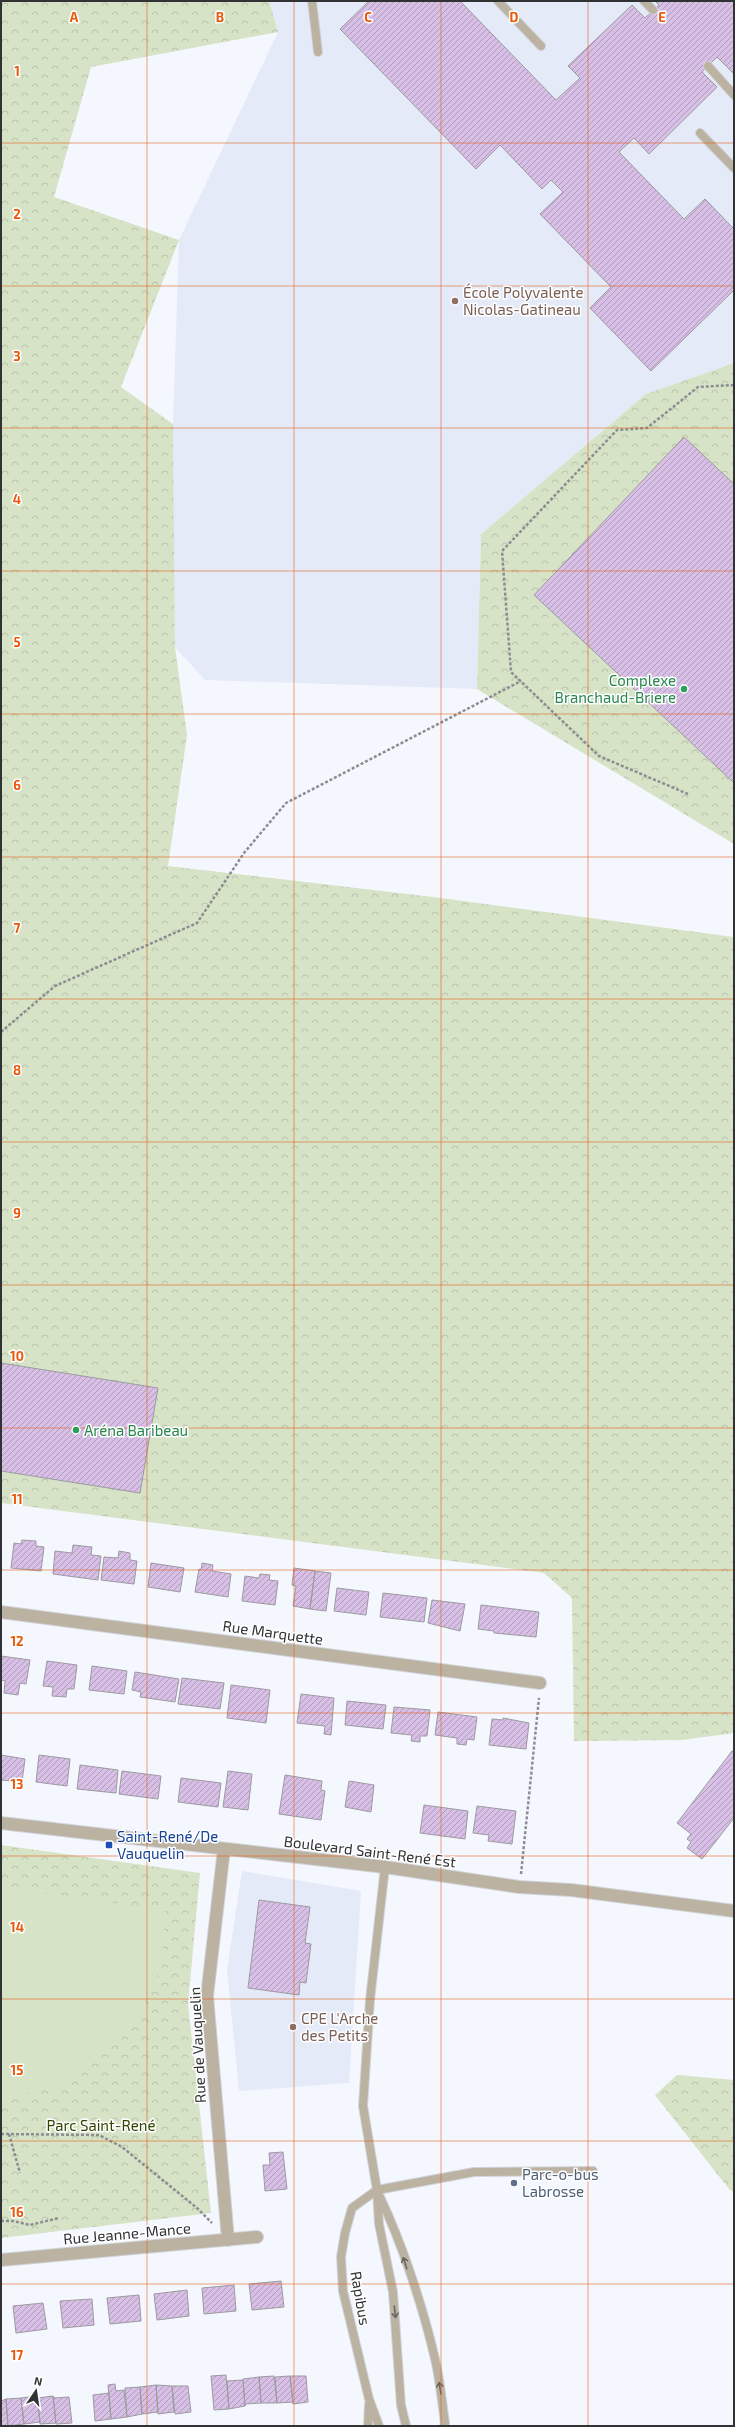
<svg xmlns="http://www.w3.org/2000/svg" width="735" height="2427" font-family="'Exo 2',sans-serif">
	<defs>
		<pattern id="forest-crowns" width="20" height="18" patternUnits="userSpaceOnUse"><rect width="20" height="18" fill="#d7e3c6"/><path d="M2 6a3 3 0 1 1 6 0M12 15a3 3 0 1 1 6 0" fill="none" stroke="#b9c3ab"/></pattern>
		<pattern id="building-hatch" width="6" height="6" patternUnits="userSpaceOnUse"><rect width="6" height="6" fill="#d7bfe6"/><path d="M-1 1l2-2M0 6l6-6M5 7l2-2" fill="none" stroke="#af9cbb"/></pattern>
	</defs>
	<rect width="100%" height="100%" fill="#f4f7fe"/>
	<!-- built -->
	<path fill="#e5eaf8" d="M269,1H734V363L646,394L481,534L477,689L205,680L175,647L173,424L179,240L278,32Z
		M242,1871L361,1891L349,2083L239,2091L227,1970Z"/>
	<!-- forest -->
	<path fill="url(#forest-crowns)" d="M1,1H269L278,32L91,67L54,197L179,240L121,387L173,424L175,647L187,735L168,866L433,897L734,937V1733L682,1740L574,1741L572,1598L544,1573L1,1503Z
		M734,363V844L477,689L481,534L646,394Z
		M1,1845L200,1873L188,2004L211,2213L1,2238Z
		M677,2075L734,2080V2192L729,2189L655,2095Z"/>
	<!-- pitch -->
	<path fill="#d7e3c6" d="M1,1887L165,1910L162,1965L136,2021L68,2084L1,2099Z"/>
	<!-- building -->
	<path fill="url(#building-hatch)" stroke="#9d9aa0" d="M369,1H460L556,100L580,78L568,66L632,5L645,18L659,5L655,1H734V74L717,57L702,72L717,87L649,154L634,138L619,152L684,219L705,199L734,229V290L651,371L590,308L611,287L540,214L563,192L551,180L542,189L500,145L476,169L340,29Z
		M684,437L734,484V783L534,595Z
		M1,1363L158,1388L140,1493L1,1471Z
		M22,1540L36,1541V1546L44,1547L41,1571L11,1568L14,1543L21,1544Z
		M73,1545L92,1547L91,1555L101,1556L98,1580L53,1574L55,1551L72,1553Z
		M119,1551L130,1553V1560L137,1561L134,1584L101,1580L104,1557L118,1558Z
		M151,1563L184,1568L180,1592L148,1587Z
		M202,1563L213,1565L212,1571L231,1574L228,1597L195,1592L199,1569L201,1570Z
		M294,1568L315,1571L310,1609L293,1606L296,1586L292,1585Z
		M315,1571L331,1573L326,1611L310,1609Z
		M260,1574L270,1575L269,1580L278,1581L275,1605L242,1601L245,1576L259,1578Z
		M337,1588L369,1592L366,1615L334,1611Z
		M383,1593L427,1598L424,1622L380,1617Z
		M432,1600L465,1604L460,1631L428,1623Z
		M481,1605L539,1612L536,1637L494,1633V1631L478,1629Z
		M1,1656L30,1660L26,1684L20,1683L18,1695L4,1693L5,1681L1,1680Z
		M47,1661L77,1665L74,1689H67L66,1697L52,1696L53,1687L43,1686Z
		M92,1666L127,1671L124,1694L89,1690Z
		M135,1672L179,1679L175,1702L140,1697L141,1692L132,1690Z
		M182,1678L224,1683L220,1709L178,1704Z
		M231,1685L270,1690L266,1723L227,1718Z
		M301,1694L334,1698L331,1735L324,1734L325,1726L297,1723Z
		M347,1701L386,1705L383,1729L345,1725Z
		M394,1707L430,1710L427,1736H420V1742L411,1741L412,1735L391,1733Z
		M438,1712L477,1717L474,1740L467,1739L466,1745L457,1744V1738L435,1735Z
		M503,1718L529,1723L526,1749L489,1745L492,1719L503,1720Z
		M732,1751H734V1818L702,1859L687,1848L691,1842L687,1839L691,1834L677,1823Z
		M1,1755L25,1759L22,1782L1,1780Z
		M39,1755L70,1759L67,1786L36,1782Z
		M80,1765L118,1770L116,1793L77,1789Z
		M122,1771L161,1776L158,1799L119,1794Z
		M228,1771L252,1774L248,1810L223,1807Z
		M285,1775L322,1781L321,1790L325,1791L321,1820L279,1814Z
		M181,1778L221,1783L218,1807L178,1802Z
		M349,1781L374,1785L371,1812L345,1807Z
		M424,1805L468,1811L465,1839L420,1833Z
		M477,1806L516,1811L512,1844L488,1841L489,1835L473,1833Z
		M259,1900L310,1907L305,1943L311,1944L306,1983L300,1982L299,1995L248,1988Z
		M283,2152L287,2189L265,2191L263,2165H270L269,2153Z
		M281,2281L284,2307L252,2310L249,2284Z
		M234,2285L236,2311L204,2314L202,2288Z
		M187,2290L189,2316L157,2320L154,2294Z
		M139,2295L141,2321L110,2324L107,2298Z
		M92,2299L94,2325L63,2328L60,2301Z
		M43,2303L47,2329L16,2333L13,2306Z
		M226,2375L229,2409L214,2410L211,2376Z
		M274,2376L277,2403H261L259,2377Z
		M290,2376L293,2402L277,2403L275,2377Z
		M290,2376H306L308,2402L293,2404Z
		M259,2377L261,2403L245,2404V2406L243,2379Z
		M243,2380L245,2406L229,2409L227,2381Z
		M115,2384L116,2391L124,2390L127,2417L111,2419L108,2385Z
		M156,2385L158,2412L142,2414L140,2387Z
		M156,2385L172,2386L174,2412L158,2414Z
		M172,2386H188L191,2412L175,2414Z
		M140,2387L142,2414L127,2417L125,2388Z
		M109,2393L111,2419L95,2421L93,2395Z
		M37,2396L40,2422L24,2424L21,2398Z
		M53,2396L56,2423L40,2424L38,2398Z
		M53,2396L54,2398L69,2397L72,2423L56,2424Z
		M21,2398L24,2424L8,2426L6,2399Z
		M6,2399L8,2426H1V2401Z"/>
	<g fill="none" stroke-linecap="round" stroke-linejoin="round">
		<!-- service casing -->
		<g stroke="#d1d4da" stroke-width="10">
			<path id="service" d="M312,1L318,52
				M498,1L541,46
				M644,1L653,10
				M708,66L734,95
				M700,133L734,168
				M385,1867L370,2000L363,2106L377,2190L379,2224L393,2292L401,2405L406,2426
				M379,2195C402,2243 423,2307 435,2359C440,2380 442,2402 445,2423L444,2426
				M368,2426L369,2404
				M379,2426L369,2399L343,2291L341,2257L345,2233L352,2208L377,2190L474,2172L593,2171"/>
		</g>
		<!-- minor casing -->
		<g stroke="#d1d4da" stroke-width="14">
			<path id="minor" d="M1,1612L540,1683
				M224,1849L207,1996L228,2240
				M1,2260L257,2237"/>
		</g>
		<!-- tertiary casing -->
		<g stroke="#d1d4da" stroke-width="14">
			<path id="tertiary" d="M1,1823L385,1867L519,1887L571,1890L734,1911"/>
		</g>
		<!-- path -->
		<path stroke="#8b8d91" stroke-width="2.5" stroke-dasharray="3 2" stroke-linecap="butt" d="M688,794L599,756L511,672L502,551L617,430L647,428L698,387L734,385
			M1,1032L55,986L197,923L244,853L286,803L521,681
			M521,1874L539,1698
			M1,2134L99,2135L122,2147L197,2208L212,2223
			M9,2134L20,2173
			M1,2221H13L30,2225L59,2218"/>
		<!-- service -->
		<use href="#service" stroke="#bcb2a1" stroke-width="8"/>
		<!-- minor -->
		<use href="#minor" stroke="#bcb2a1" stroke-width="12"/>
		<!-- tertiary -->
		<use href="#tertiary" stroke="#bcb2a1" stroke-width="12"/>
	</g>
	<!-- one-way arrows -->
	<defs><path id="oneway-shaft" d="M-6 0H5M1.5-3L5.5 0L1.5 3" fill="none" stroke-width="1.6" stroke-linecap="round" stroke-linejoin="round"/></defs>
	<g stroke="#696560">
		<use href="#oneway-shaft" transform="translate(405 2263) rotate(-108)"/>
		<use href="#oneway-shaft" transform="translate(395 2312) rotate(83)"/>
		<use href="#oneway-shaft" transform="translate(440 2388) rotate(-99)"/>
	</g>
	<!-- grid -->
	<path fill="none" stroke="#e8590c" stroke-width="1" stroke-opacity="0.55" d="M147,1V2426M294,1V2426M441,1V2426M588,1V2426M1,143H734M1,286H734M1,428H734M1,571H734M1,714H734M1,857H734M1,999H734M1,1142H734M1,1285H734M1,1428H734M1,1570H734M1,1713H734M1,1856H734M1,1999H734M1,2141H734M1,2284H734"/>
	<!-- markers -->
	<g fill="#8d6e63" stroke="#fff" stroke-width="1.5">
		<circle cx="455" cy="301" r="4"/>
		<circle cx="293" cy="2027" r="4"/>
	</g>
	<g fill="#2e9e5b" stroke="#fff" stroke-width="1.5">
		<circle cx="684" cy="689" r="4"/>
		<circle cx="76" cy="1430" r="4"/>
	</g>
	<rect fill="#1a4fb4" stroke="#fff" stroke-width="1.5" x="105" y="1841" width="8" height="8" rx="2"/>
	<circle fill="#5c6f8a" stroke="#fff" stroke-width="1.5" cx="514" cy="2183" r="4"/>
	<g text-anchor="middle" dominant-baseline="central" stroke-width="3" stroke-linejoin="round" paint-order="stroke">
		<!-- education labels -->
		<g font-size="15" fill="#785e54" stroke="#fff" text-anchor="start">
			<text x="463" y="292">École Polyvalente<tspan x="463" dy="17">Nicolas-Gatineau</tspan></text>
			<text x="301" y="2018">CPE L'Arche<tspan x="301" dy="17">des Petits</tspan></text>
		</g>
		<!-- leisure labels -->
		<g font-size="15" fill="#27864d" stroke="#fff" text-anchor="end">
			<text x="676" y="680">Complexe<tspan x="676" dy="17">Branchaud-Briere</tspan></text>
			<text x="84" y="1430" text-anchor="start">Aréna Baribeau</text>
		</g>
		<!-- street labels -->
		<g font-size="15" fill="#313234" stroke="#fff">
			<text transform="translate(273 1632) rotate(8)">Rue Marquette</text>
			<text transform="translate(370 1851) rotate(7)">Boulevard Saint-René Est</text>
			<text transform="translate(197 2045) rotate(-93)">Rue de Vauquelin</text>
			<text transform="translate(127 2233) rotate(-5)">Rue Jeanne-Mance</text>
			<text transform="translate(361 2298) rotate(80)">Rapibus</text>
		</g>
		<!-- transit labels -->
		<g font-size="15" fill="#164399" stroke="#fff" text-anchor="start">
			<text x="117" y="1836">Saint-René/De<tspan x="117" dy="17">Vauquelin</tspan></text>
		</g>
		<!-- park labels -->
		<g font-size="15" fill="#314503" stroke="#fff">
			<text x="101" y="2125">Parc Saint-René</text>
		</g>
		<!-- service labels -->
		<g font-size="15" fill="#4e5e75" stroke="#fff" text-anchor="start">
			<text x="522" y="2174">Parc-o-bus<tspan x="522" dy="17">Labrosse</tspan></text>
		</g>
	</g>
	<g font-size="13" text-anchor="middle" font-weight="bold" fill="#e8590c" stroke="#fff" stroke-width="3" stroke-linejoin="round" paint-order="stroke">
		<text x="74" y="22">A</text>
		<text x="220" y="22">B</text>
		<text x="368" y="22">C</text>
		<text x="514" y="22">D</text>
		<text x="662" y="22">E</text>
		<text x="17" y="76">1</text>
		<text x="17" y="219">2</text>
		<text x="17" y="361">3</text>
		<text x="17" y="504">4</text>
		<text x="17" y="647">5</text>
		<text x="17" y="790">6</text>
		<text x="17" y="933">7</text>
		<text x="17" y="1075">8</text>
		<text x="17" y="1218">9</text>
		<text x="17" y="1361">10</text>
		<text x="17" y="1504">11</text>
		<text x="17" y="1646">12</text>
		<text x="17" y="1789">13</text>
		<text x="17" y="1932">14</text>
		<text x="17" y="2075">15</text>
		<text x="17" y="2217">16</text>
		<text x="17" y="2360">17</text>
	</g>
	<!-- border -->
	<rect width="735" height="2427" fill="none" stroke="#313234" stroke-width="4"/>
	<!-- north arrow -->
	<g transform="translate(36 2391) rotate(13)" stroke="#ffffff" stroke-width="3" paint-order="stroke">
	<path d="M0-3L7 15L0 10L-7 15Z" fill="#313234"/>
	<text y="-6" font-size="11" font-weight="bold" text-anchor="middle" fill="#313234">N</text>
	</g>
</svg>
